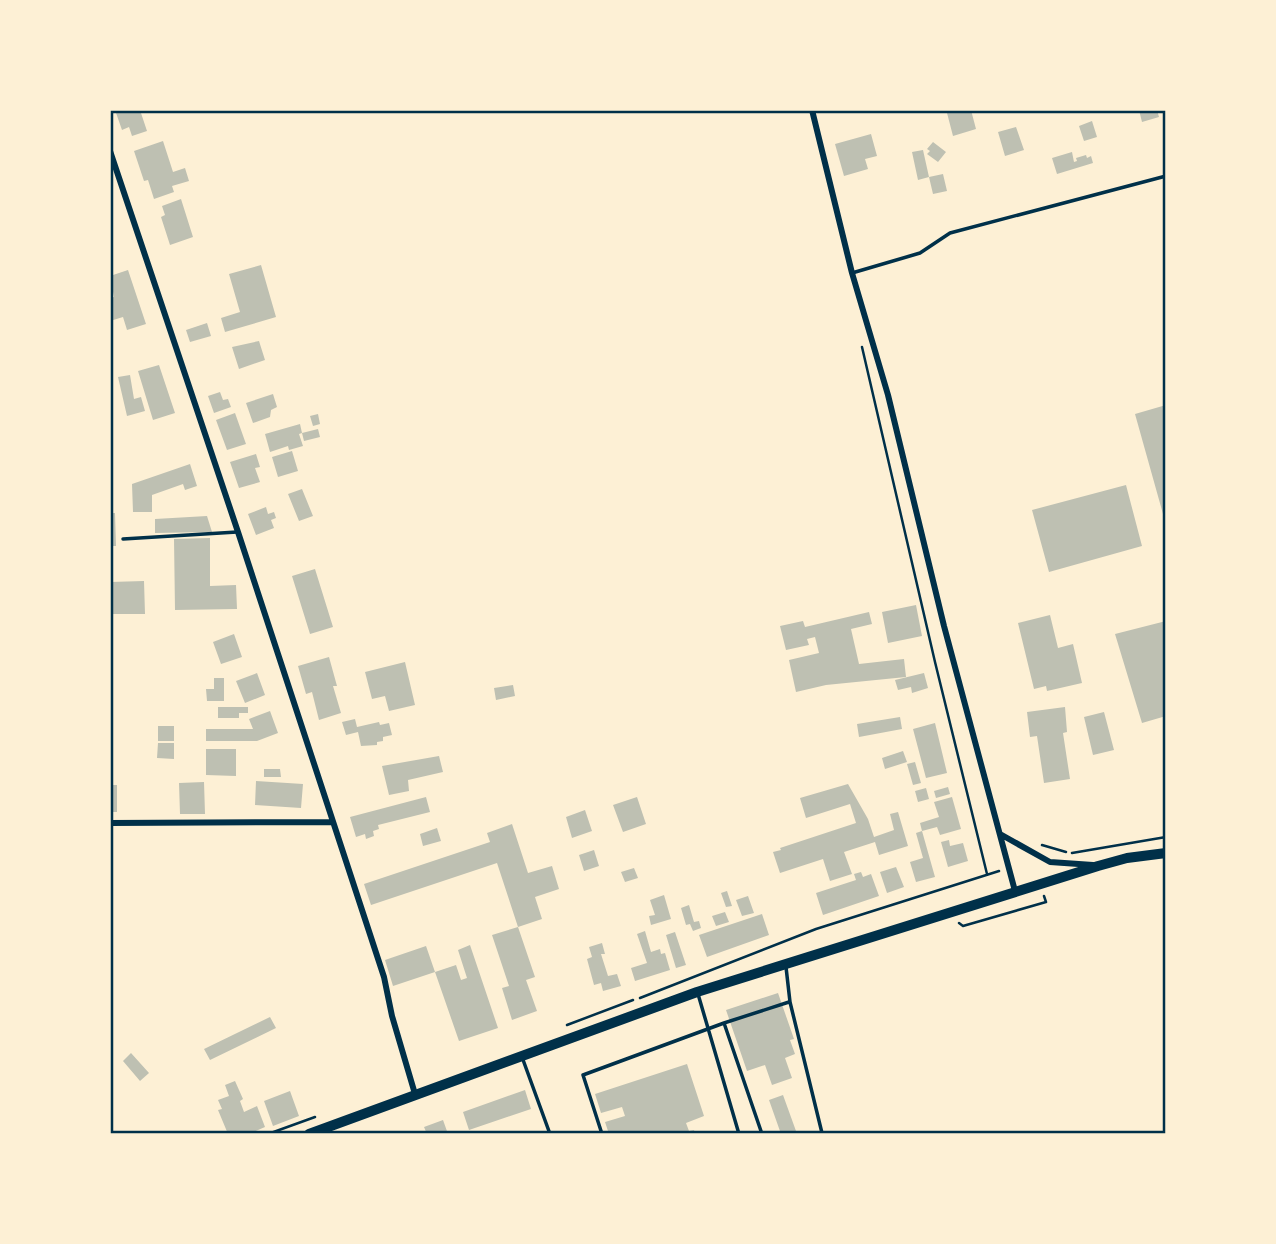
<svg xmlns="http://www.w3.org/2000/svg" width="1276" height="1244" font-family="'IBM Plex Sans',sans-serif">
	<rect width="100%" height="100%" fill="#fdf0d5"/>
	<!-- building -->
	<path fill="#bec0b2" d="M115,110H140L147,131L132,136L129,127L122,130Z
		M958,110H971L976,129L953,136L947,113Z
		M1139,110H1157L1159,117L1142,122Z
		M1092,121L1097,137L1084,141L1079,126Z
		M1016,127L1024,150L1005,156L998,132Z
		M871,134L877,156L865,159L868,169L844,176L835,144Z
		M163,141L173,172L185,168L189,181L172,186L174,192L154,199L148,180L144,181L134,151Z
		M933,142L946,152L938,162L927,154L930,151L927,149Z
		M923,150L929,177L918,180L912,152Z
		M1072,152L1074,162L1077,161L1076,158L1086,155L1087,158L1091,156L1093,163L1057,174L1052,158Z
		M943,174L947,191L933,194L929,177Z
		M181,199L193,237L170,245L161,217L165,215L162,206Z
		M261,265L276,317L225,332L221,318L240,312L229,274Z
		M128,270L146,324L127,330L123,317L110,321V310L113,309L110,298L114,297L110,276Z
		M207,323L211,336L190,342L186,330Z
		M259,341L265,360L239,369L232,347Z
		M159,365L175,413L153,420L138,371Z
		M130,375L134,399L141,397L145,411L127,416L118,377Z
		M220,392L223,400L228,399L231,407L214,413L208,396Z
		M273,394L277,407L271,410L270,417L253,423L246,403Z
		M1166,405V513L1163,514L1135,414Z
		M235,413L246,444L227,450L216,420Z
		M318,414L320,424L313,426L310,416Z
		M300,424L302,433L299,434L303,446L289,450L288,446L270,452L265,434Z
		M318,429L320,437L304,441L302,433Z
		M292,451L298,471L278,477L272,457Z
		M256,454L260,467L255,468L260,482L239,488L230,462Z
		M190,464L197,486L185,490L183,484L152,495V512H133L132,484Z
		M1126,485L1142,546L1049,572L1032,510Z
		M302,489L313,516L299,521L288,494Z
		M266,507L268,514L274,512L276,518L271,520L274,528L256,535L248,514Z
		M110,513H115L116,546H110Z
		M207,516L212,532L155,533V519Z
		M210,538V586L236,585L237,609L175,610L174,539Z
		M315,569L333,627L310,634L292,576Z
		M144,581L145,614H110V582Z
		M916,605L922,636L888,643L882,612Z
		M869,612L872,624L851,629L859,664L904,659L906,677L826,685L796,692L789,660L819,653L815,637L807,639L809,645L786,650L780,626L803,621L805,627Z
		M1050,615L1058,648L1073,644L1082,683L1047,691L1046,686L1034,689L1018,623Z
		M1166,621V716L1142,723L1115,634Z
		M234,634L242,657L221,664L213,642Z
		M329,657L337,686H333L341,713L319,720L312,692L306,694L298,666Z
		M405,662L415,705L389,711L385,696L372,699L365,672Z
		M257,673L265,695L245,703L236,681Z
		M924,673L928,688L912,693L911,687L898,690L895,680Z
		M214,678H224V701H207L206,689H214Z
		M513,685L515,696L496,700L494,688Z
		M218,707H248V713H239V718H218Z
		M1065,707L1067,732L1063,733L1070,779L1044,783L1037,736L1030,737L1027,712Z
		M270,711L278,733L257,741H206V729H253L249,719Z
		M1104,712L1114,750L1093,755L1084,717Z
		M900,717L902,729L859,737L857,724Z
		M355,719L357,727L379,722L380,725L389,723L392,735L383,737V741L377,742V745L361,746L358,732L346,735L342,722Z
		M935,723L947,773L926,778L913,729Z
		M158,726H174V741H158Z
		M158,743H174V759L157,758Z
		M206,749H236V776L206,775Z
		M903,751L907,762L885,769L882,758Z
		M439,756L443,772L408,780L409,791L389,795L382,766Z
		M915,762L921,783L913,785L907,764Z
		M264,769H280L281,777H264Z
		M256,781L303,784L301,808L255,805Z
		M204,782L205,814H180L179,783Z
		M848,784L868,819L874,837L894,830L890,814L898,812L908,846L879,855L875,842L844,852L852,874L830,881L823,859L780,873L773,852L781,850L780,848L856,823L850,804L806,818L800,798Z
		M110,785H117V812H110Z
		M948,787L950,794L936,798L934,791Z
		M926,788L929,799L918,802L915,791Z
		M426,797L430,812L378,825L379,829L373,831L374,836L366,839L365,834L356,837L350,817Z
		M637,797L646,824L623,832L613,805Z
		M952,797L961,829L940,835L937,827L922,831L920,823L939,817L934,802Z
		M585,810L592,831L572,838L566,817Z
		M512,824L528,873L552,866L559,889L535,897L542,919L518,927L535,977L526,980L537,1011L512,1020L502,988L509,986L492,935L518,927L497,863L371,905L364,884L490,842L487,833Z
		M437,828L441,841L423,846L420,834Z
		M922,831L935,877L916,882L910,862L923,858L916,833Z
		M949,840L950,846L963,843L968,861L948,867L941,842Z
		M594,850L599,866L584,871L579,855Z
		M896,867L904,887L887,893L880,872Z
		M634,868L638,878L625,882L621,872Z
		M861,872L863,877L871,874L879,896L823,915L816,893L856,880L854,874Z
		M727,891L732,906L726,907L721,893Z
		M664,895L671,919L651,925L649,916L655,915L650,900Z
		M748,896L754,913L742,916L736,900Z
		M689,905L694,922L699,921L701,928L693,931L690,924L686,925L681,908Z
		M725,912L729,922L716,926L712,916Z
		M762,914L769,935L707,957L699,935Z
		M645,931L651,952L660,949L661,954L665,953L670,970L635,981L631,968L647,963L637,934Z
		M675,932L686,965L676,968L666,935Z
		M602,943L605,954H601L608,976L617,974L621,986L603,991L601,983L594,985L587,959L592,957L589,947Z
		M470,945L498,1028L459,1041L435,972L456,965L461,980L467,978L458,950Z
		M426,946L435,972L393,986L385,960Z
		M778,993L794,1039L790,1040L795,1054L785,1058L792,1078L772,1085L765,1065L747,1071L726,1010Z
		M270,1017L276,1028L210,1060L204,1049Z
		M131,1053L149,1073L140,1081L123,1061Z
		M687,1064L704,1116L686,1123L689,1131L694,1130L695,1134H609L605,1122L625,1116L622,1107L601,1113L595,1094Z
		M235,1081L243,1099L240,1101L244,1112L257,1106L265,1127L249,1134H228L218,1110L222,1109L218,1100L229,1096L225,1085Z
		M525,1090L531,1109L469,1130L463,1112Z
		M290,1091L299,1116L273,1126L264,1101Z
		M783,1095L796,1131L786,1134H781L769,1100Z
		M443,1120L448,1134H427L424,1127Z"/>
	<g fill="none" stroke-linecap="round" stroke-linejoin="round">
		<!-- path -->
		<path stroke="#003049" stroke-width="2.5" d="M862,347L935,662L987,874
			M1042,845L1066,852
			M1072,853L1166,837
			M959,923L963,926L1046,902L1044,896
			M640,998L816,929L999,871
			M567,1025L633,1000
			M268,1134L315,1117"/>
		<!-- service -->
		<path stroke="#003049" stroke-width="3.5" d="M852,273L920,253L950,233L1166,176
			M123,539L237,532
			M786,967L790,1002L822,1133L819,1134
			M698,994L739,1134
			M724,1023L789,1002
			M522,1057L550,1134
			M602,1134L583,1075L724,1023L762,1134"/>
		<!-- minor -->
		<path stroke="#003049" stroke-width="6" d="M812,110L852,273L888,395L944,626L1015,891
			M110,151L238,532L384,977L392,1016L415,1094
			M110,823L333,822
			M1000,834L1050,862L1093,865"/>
		<!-- primary -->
		<path stroke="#003049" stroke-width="10" d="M309,1134L697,992L1098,866L1127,858L1166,853"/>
	</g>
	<!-- border -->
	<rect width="1276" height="1244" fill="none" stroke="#fdf0d5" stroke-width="224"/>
	<rect x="112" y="112" width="1052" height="1020" fill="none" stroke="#003049" stroke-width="2.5"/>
</svg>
